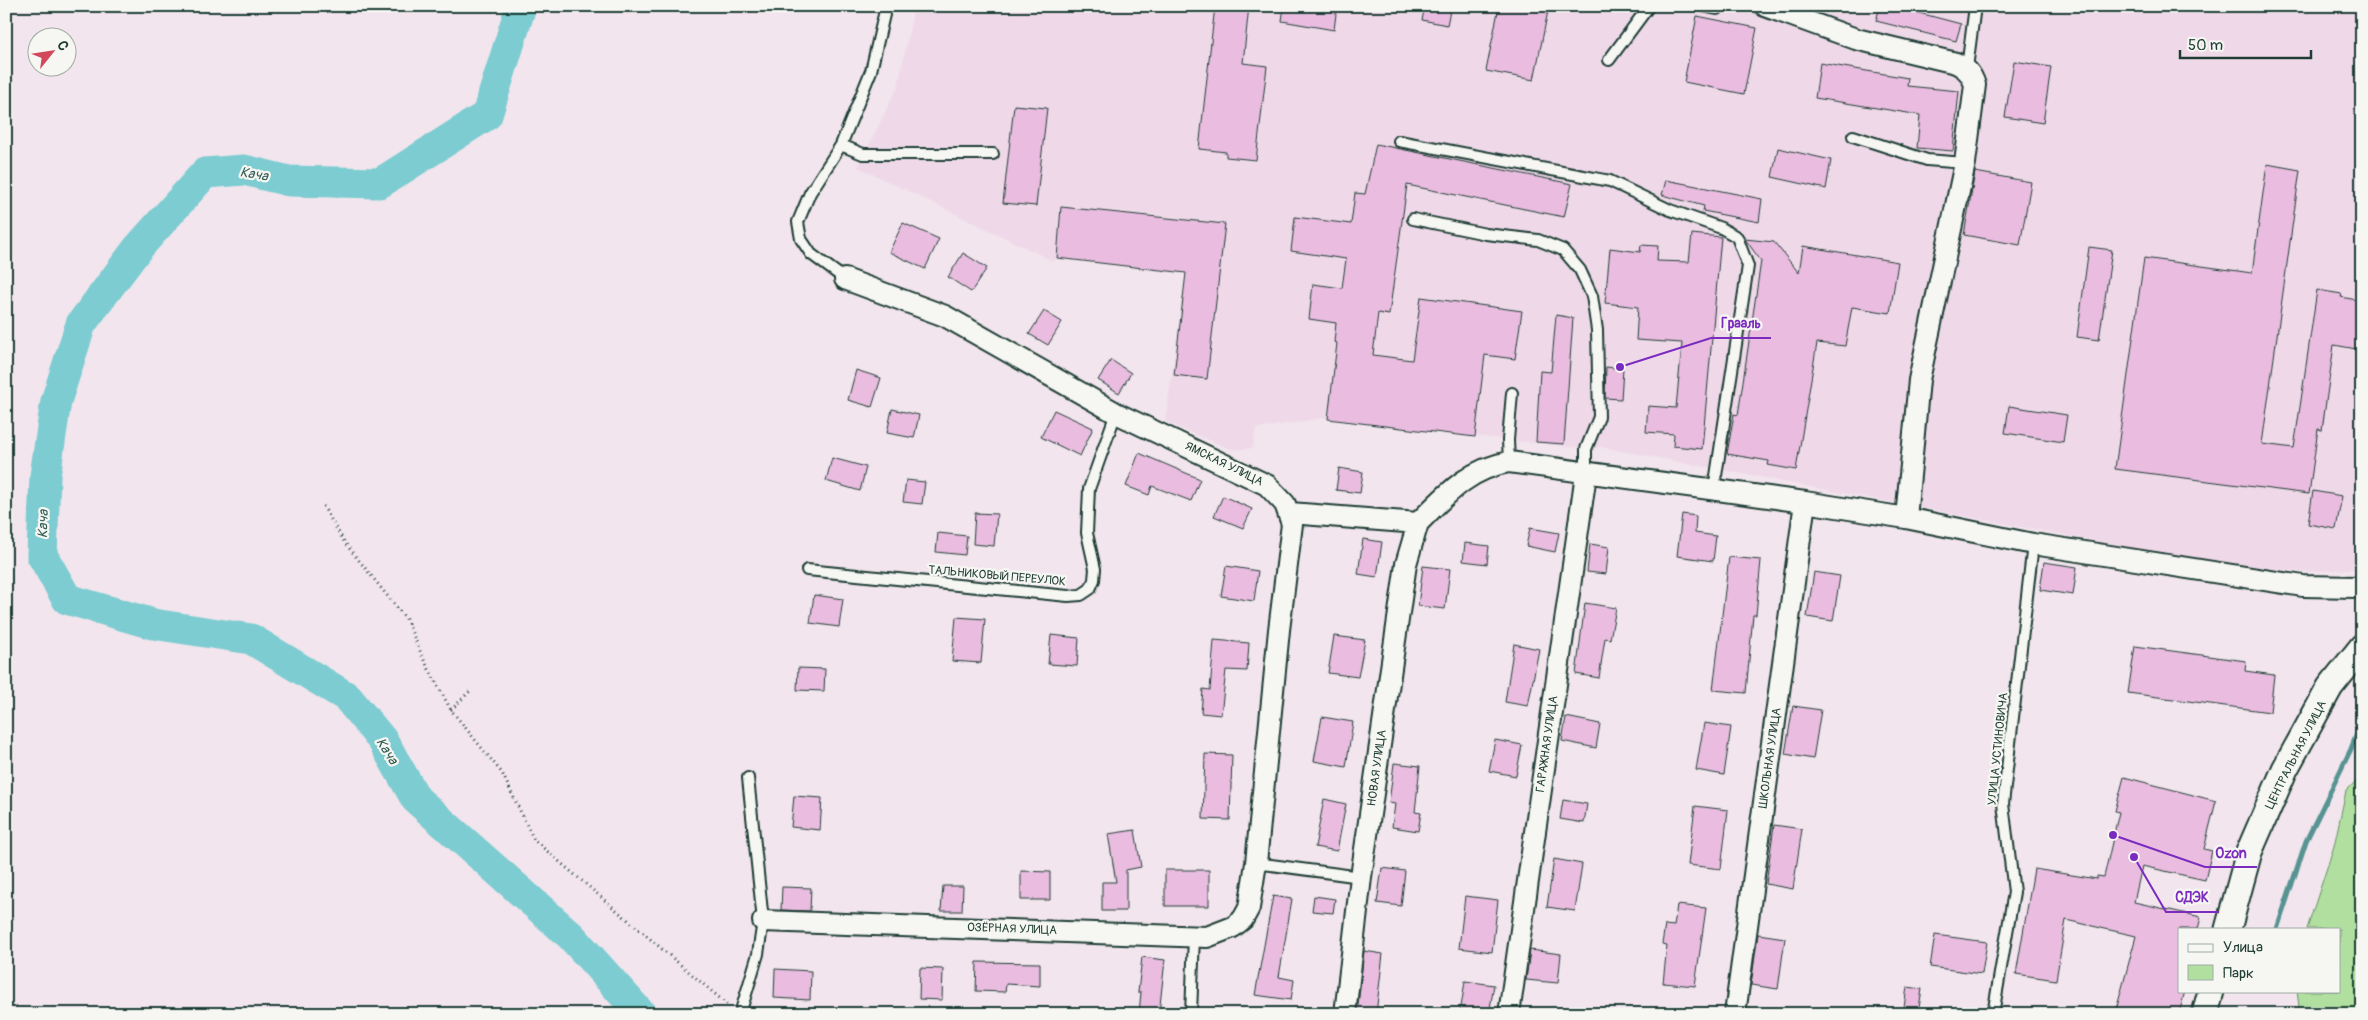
<svg xmlns="http://www.w3.org/2000/svg" width="2368" height="1020" font-family="Pangolin,sans-serif">
	<rect width="100%" height="100%" fill="#f2e5ed"/>
	<filter id="ink" filterUnits="userSpaceOnUse"><feTurbulence type="fractalNoise" baseFrequency=".02" numOctaves="2"/><feDisplacementMap in="SourceGraphic" scale="10" xChannelSelector="R" yChannelSelector="G"/><feConvolveMatrix kernelMatrix="1 2 1 2 8 2 1 2 1" color-interpolation-filters="sRGB"/></filter>
	<g filter="url(#ink)">
		<!-- built -->
		<path fill="#efd9e9" d="M914,6H2362V568L2303,572L2201,561L1600,447L1586,449L1323,418L1256,429L1253,448L1233,450L1165,422L1186,273L1057,258L1059,231L1055,262L858,167L898,86Z"/>
		<!-- green -->
		<path fill="#b0df9f" stroke="#688e6a" d="M2362,775V1014H2300L2297,991H2339V929H2307L2334,846L2346,791Z"/>
		<g fill="none" stroke-linecap="round" stroke-linejoin="round">
			<!-- stream -->
			<path stroke="#569392" stroke-width="5" d="M2277,929L2306,841L2351,749L2362,721"/>
			<!-- river -->
			<path stroke="#7bccd1" stroke-width="31" d="M521,6L487,115L380,183L289,181L244,170L205,173L138,248L81,324L56,401L45,476L42,555L67,599L153,624L251,639L347,697L383,741L416,799L571,936L641,1014"/>
		</g>
		<!-- building -->
		<path fill="#e9bce0" stroke="#1f3d34" d="M1215,6H1249L1243,63L1267,66L1256,160L1226,157V152L1199,149Z
			M1284,6H1337L1334,30L1282,21Z
			M1425,6H1451L1447,25L1422,20Z
			M1499,6H1549L1534,80L1486,71Z
			M1880,6H1905L1904,9L1961,24L1956,41L1876,21Z
			M1697,16L1757,28L1744,94L1684,82Z
			M2014,61L2051,67L2043,123L2005,117Z
			M1820,63L1908,78L1907,86L1959,91L1953,151L1917,148L1920,115L1815,98Z
			M1014,105L1047,108L1036,206L1003,203Z
			M1376,144L1572,184L1564,217L1407,185L1389,315L1378,313L1373,355L1412,360L1421,297L1522,311L1515,359L1485,355L1475,437L1328,419L1337,343L1334,342L1336,323L1309,319L1313,284L1342,288L1346,259L1291,251L1295,217L1351,224L1355,193L1365,194Z
			M1778,148L1831,160L1826,189L1772,177Z
			M2267,164L2300,170L2262,444L2294,448L2317,290L2342,294L2341,297L2362,301V350L2334,345L2322,430L2318,429L2309,494L2115,469L2144,258L2252,273Z
			M1975,172L2031,182L2020,245L1964,235Z
			M1666,180L1762,199L1759,222L1703,211L1704,206L1662,195Z
			M1061,207L1225,224L1207,379L1174,375L1186,273L1057,258Z
			M903,223L939,239L925,269L889,252Z
			M1692,234L1721,237L1702,449L1673,446L1674,434L1646,432L1648,406L1676,408L1682,343L1636,340L1638,307L1605,303L1610,248L1640,252L1641,245L1658,246L1657,261L1689,262Z
			M1745,239L1774,242L1799,273L1803,246L1898,262L1890,313L1852,307L1845,346L1817,343L1796,470L1768,465L1769,461L1727,454L1734,414L1738,415L1761,261Z
			M2089,247L2112,250L2099,340L2077,337Z
			M963,253L987,268L971,292L948,277Z
			M1044,311L1062,322L1048,345L1029,334Z
			M1556,315L1573,318L1564,444L1536,442L1540,371L1551,372Z
			M1111,360L1131,373L1119,393L1098,380Z
			M1606,367L1623,369L1621,399L1605,398Z
			M856,370L881,378L872,407L848,400Z
			M2009,406L2067,415L2063,442L2005,433Z
			M892,409L919,415L914,438L887,433Z
			M1054,410L1093,428L1080,456L1041,437Z
			M1139,453L1200,479L1191,501L1152,486L1149,495L1126,486Z
			M832,458L866,467L860,491L826,481Z
			M1339,468L1363,472L1360,493L1336,490Z
			M906,480L925,482L922,504L903,502Z
			M2313,491L2342,496L2336,529L2308,524Z
			M1223,496L1252,509L1243,528L1214,516Z
			M975,513L997,514L994,546L973,544Z
			M1682,514L1696,516L1695,533L1716,536L1713,561L1677,556Z
			M1530,528L1559,533L1555,552L1526,546Z
			M938,533L967,536L965,555L936,552Z
			M1363,539L1382,542L1377,577L1358,574Z
			M1465,543L1489,546L1487,564L1463,561Z
			M1590,544L1609,547L1606,574L1587,572Z
			M1729,557L1761,560L1756,615H1753L1746,693L1713,690Z
			M2044,562L2077,567L2073,595L2040,590Z
			M1226,566L1258,571L1254,601L1221,596Z
			M1423,566L1450,569L1445,609L1418,606Z
			M1814,572L1840,576L1833,621L1807,617Z
			M814,595L843,599L839,627L810,623Z
			M1585,603L1616,608L1610,639L1605,638L1599,678L1576,674Z
			M956,617L985,619L981,663L952,661Z
			M1051,635L1079,638L1077,666L1048,664Z
			M1334,636L1365,640L1358,677L1328,673Z
			M1214,640L1249,643L1247,671L1226,670L1221,715L1201,713L1203,689L1210,690Z
			M1514,644L1539,649L1528,706L1505,702Z
			M2135,646L2246,661L2245,671L2274,675L2270,712L2128,693Z
			M798,668L825,669L824,691L797,690Z
			M1793,706L1821,710L1813,759L1785,754Z
			M1322,717L1353,722L1346,767L1314,761Z
			M1566,717L1600,724L1596,748L1562,741Z
			M1704,723L1731,727L1724,775L1696,770Z
			M1495,740L1522,745L1516,776L1489,771Z
			M1205,754L1232,755L1230,820L1203,819Z
			M1394,763L1420,766L1415,812L1421,813L1418,831L1392,827L1395,804L1389,803Z
			M2124,777L2216,801L2204,849L2212,851L2205,880L2142,866L2134,902L2201,917L2198,929H2179V991H2185L2179,1014H2115L2136,936L2066,920L2056,980L2016,974L2034,869L2097,879V876L2104,877L2119,812L2115,811Z
			M794,796L822,798L820,830L791,827Z
			M1324,799L1346,804L1337,851L1315,847Z
			M1563,800L1587,804L1584,823L1560,819Z
			M1695,806L1728,810L1721,869L1688,865Z
			M1774,825L1802,829L1793,889L1766,884Z
			M1135,830L1141,867L1126,870V911H1102V882H1116L1108,834Z
			M1554,859L1582,864L1575,911L1547,907Z
			M1382,868L1405,871L1401,906L1377,903Z
			M1165,870H1209V906H1165Z
			M1021,871L1050,872V900H1021Z
			M943,886H963L962,911H941Z
			M782,887L811,888L810,911L781,910Z
			M1273,896L1292,899L1279,977L1294,980L1291,1000L1255,995Z
			M1314,896L1335,899L1333,913L1312,911Z
			M1465,896L1498,900L1492,952L1459,948Z
			M1677,905L1706,908L1695,986L1663,983L1667,945L1662,944L1665,925L1674,926Z
			M1758,934L1785,938L1778,989L1751,985Z
			M1935,935L1987,942L1982,974L1930,967Z
			M1530,950L1561,954L1558,983L1526,980Z
			M1364,951L1383,954L1376,1014H1357Z
			M1142,957L1165,960L1159,1014H1139L1141,992H1138Z
			M977,962L1040,963V986L1006,984L1005,992L976,991Z
			M920,968L943,969L942,1000L919,999Z
			M775,969L811,971L810,1000L774,998Z
			M1465,981L1494,985L1489,1014H1460Z
			M1907,987L1922,989L1918,1014H1903Z"/>
		<g fill="none" stroke-linecap="round" stroke-linejoin="round">
			<!-- service casing -->
			<g stroke="#1f3d34" stroke-width="14">
				<path id="service" d="M1702,6L1717,9L1721,6
					M1609,60L1649,6
					M1967,68L1975,6
					M1853,136L1927,160L1965,163
					M1399,141L1610,181L1670,210L1721,228L1737,237L1748,266L1714,489
					M841,145L863,154H993
					M1413,219L1486,234L1538,240L1563,250L1580,270L1592,296L1597,330L1599,417L1586,449V474
					M845,279L811,254L801,239L798,222L810,193L841,145L871,71L886,6
					M1509,462L1508,440L1512,393
					M807,570L1068,596L1081,595L1090,589L1094,580L1095,569L1087,533L1089,489L1116,413
					M1256,863L1361,877
					M740,1014L758,954L763,921L748,778
					M1191,1014L1194,936
					M1993,1014L2014,892L2003,804L2033,544"/>
			</g>
			<!-- minor casing -->
			<g stroke="#1f3d34" stroke-width="24">
				<path id="minor" d="M1765,6L1856,39L1956,63C1967,69 1971,73 1975,85L1965,163L1919,380L1906,518
					M1290,513L1418,523C1446,495 1468,469 1509,462L1805,502L1906,518L2033,544L2303,586L2357,587L2362,589
					M763,921L1207,937L1233,927L1243,919L1249,908L1256,863L1279,630L1292,524L1285,504L1267,485L1116,413L945,316L845,279
					M1345,1014L1361,877L1406,564L1418,523
					M1509,1014L1586,474
					M1735,1014L1805,502"/>
			</g>
			<!-- tertiary casing -->
			<g stroke="#1f3d34" stroke-width="29">
				<path id="tertiary" d="M2228,929L2249,852L2285,769L2330,687L2362,647
					M2205,1014L2211,991"/>
			</g>
			<!-- path -->
			<path stroke="#1f3d34" stroke-width="3" stroke-dasharray="1 4" stroke-linecap="butt" d="M323,506L345,543L406,619L424,660L451,710L502,773L534,840L729,1006
				M451,710L470,691"/>
			<!-- service -->
			<use href="#service" stroke="#f6f6f2" stroke-width="10"/>
			<!-- minor -->
			<use href="#minor" stroke="#f6f6f2" stroke-width="20"/>
			<!-- tertiary -->
			<use href="#tertiary" stroke="#f6f6f2" stroke-width="25"/>
		</g>
	</g>
	<g text-anchor="middle" dominant-baseline="central" stroke-width="4.5" stroke-linejoin="round" paint-order="stroke">
		<!-- street labels -->
		<g font-size="12" fill="#1f3d34" stroke="#f6f6f2">
			<text transform="translate(1224 464) rotate(26)">ЯМСКАЯ УЛИЦА</text>
			<text transform="translate(997 576) rotate(5)">ТАЛЬНИКОВЫЙ ПЕРЕУЛОК</text>
			<text transform="translate(1547 744) rotate(-82)">ГАРАЖНАЯ УЛИЦА</text>
			<text transform="translate(1998 749) rotate(-84)">УЛИЦА УСТИНОВИЧА</text>
			<text transform="translate(2296 755) rotate(-63)">ЦЕНТРАЛЬНАЯ УЛИЦА</text>
			<text transform="translate(1770 758) rotate(-82)">ШКОЛЬНАЯ УЛИЦА</text>
			<text transform="translate(1377 768) rotate(-82)">НОВАЯ УЛИЦА</text>
			<text transform="translate(1012 929) rotate(2)">ОЗЁРНАЯ УЛИЦА</text>
		</g>
		<!-- water labels -->
		<g font-size="14" font-style="italic" fill="#315a53" stroke="#f6f6f2">
			<text transform="translate(254 174) rotate(9)">Кача</text>
			<text transform="translate(43 524) rotate(-88)">Кача</text>
			<text transform="translate(387 751) rotate(58)">Кача</text>
		</g>
	</g>
	<!-- callouts -->
	<path fill="none" stroke="#7b2cbf" stroke-width="2" d="M1620 367L1711 338H1771M2113 835L2205 867H2257M2134 857L2166 912H2219"/>
	<g fill="#7b2cbf" stroke="#f6f6f2" stroke-width="2">
		<circle cx="1620" cy="367" r="5"/>
		<circle cx="2113" cy="835" r="5"/>
		<circle cx="2134" cy="857" r="5"/>
	</g>
	<g font-size="14" text-anchor="middle" font-weight="bold" fill="#7b2cbf" stroke="#f6f6f2" stroke-width="4.5" stroke-linejoin="round" paint-order="stroke">
		<text x="1741" y="328">Грааль</text>
		<text x="2231" y="858">Ozon</text>
		<text x="2192" y="902">СДЭК</text>
	</g>
	<!-- margin -->
	<rect width="2368" height="1020" fill="none" stroke="#f6f6f2" stroke-width="25"/>
	<rect x="12" y="12" width="2343" height="995" fill="none" stroke="#1f3d34" stroke-width="2" filter="url(#ink)"/>
	<!-- legend -->
	<rect x="2178" y="928" width="162" height="65" fill="#f6f6f2" stroke="#a0aca6"/>
	<rect x="2188" y="944" width="25" height="8" fill="#f6f6f2" stroke="#a0aca6"/>
	<text x="2223" y="952" font-size="15" fill="#1f3d34">Улица</text>
	<rect x="2188" y="965" width="25" height="15" fill="#b0df9f" stroke="#a0aca6"/>
	<text x="2223" y="978" font-size="15" fill="#1f3d34">Парк</text>
	<!-- north arrow -->
	<g transform="translate(52 52) rotate(60)"><circle r="24" fill="#f6f6f2" stroke="#a0aca6"/>
	<path d="M0-4L9 19L0 12L-9 19Z" fill="#d1495b"/>
	<text y="-8" font-size="14" font-weight="bold" text-anchor="middle" fill="#1f3d34">С</text>
	</g>
	<!-- scale -->
	<path d="M2180 50v8h131v-8" fill="none" stroke="#1f3d34" stroke-width="2.5"/>
	<text x="2188" y="50" font-size="15" fill="#1f3d34" stroke="#f6f6f2" stroke-width="4" paint-order="stroke">50 m</text>
</svg>
